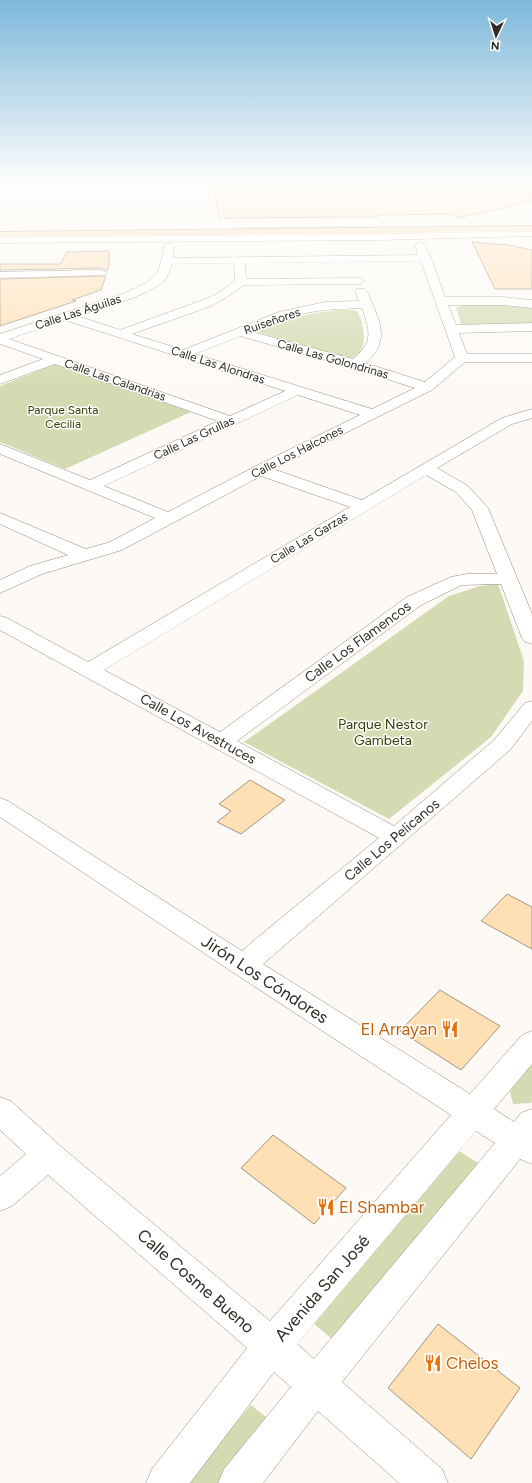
<svg xmlns="http://www.w3.org/2000/svg" width="532" height="1483" font-family="Figtree,sans-serif">
	<rect width="100%" height="100%" fill="#fdfaf6"/>
	<!-- green -->
	<path fill="#d4dab1" d="M346,226L364,230L234,231L236,227Z
		M463,305H520L532,307V325L462,326L456,308Z
		M341,310H356C363,318 368,344 359,353C356,356 352,358 348,360L254,331C285,319 308,313 341,310Z
		M56,364L191,412L65,469L0,442V386Z
		M498,584L524,661L523,691L491,737L389,819L244,742L449,596L480,586Z
		M532,1064V1101L531,1103L513,1104L510,1091Z
		M459,1151L483,1166L338,1344L313,1323Z
		M251,1405L276,1425L227,1483H185Z"/>
	<!-- building -->
	<path fill="#ffdfb4" stroke="#a39584" d="M532,184V200L510,207L457,218L454,214L377,215L378,217L219,218L214,187Z
		M472,242L508,245L532,250V289H495Z
		M109,251V265L107,271L101,268L0,270V264H60L67,252Z
		M106,276L101,290L72,300L76,301L0,326V279Z
		M250,780L285,800L241,834L217,822L231,811L219,804Z
		M507,894L532,907V949L481,921Z
		M440,990L500,1026L461,1070L400,1031Z
		M273,1135L346,1188L314,1224L241,1168Z
		M438,1324L520,1388L471,1459L388,1388Z"/>
	<g fill="none" stroke-linecap="round" stroke-linejoin="round">
		<!-- minor casing -->
		<g stroke="#958877" stroke-width="1">
			<path id="minor" d="M528,231L532,232V236L380,240L0,243V237L380,234Z
				M420,242L424,243L431,258L445,297H503L532,300V308L503,305H448L456,325L532,323V331L459,333L467,354H532V362H465L432,390L273,469L362,500L502,418L532,409V418L512,424L437,468L468,486L488,508L532,614V644L525,642L522,638L501,584L462,585L421,605L237,741L394,826L494,740L525,703L532,701V721L510,750L263,964L470,1094L522,1035L532,1031V1064L494,1109L514,1122L521,1113L532,1109V1164L520,1159L342,1382L442,1469L448,1483H399L318,1411L263,1483H218L224,1469L291,1387L274,1372L190,1483H146L152,1469L247,1348L48,1175L12,1206L0,1211V1176L26,1154L0,1130V1097L11,1101L59,1145L270,1321L451,1115L234,973L0,817V798L8,801L242,951L258,937L379,838L0,630V616L7,618L88,662L350,507L261,476L122,550L42,574L0,593V580L30,566L68,555L0,524V513L86,549L110,542L155,518L0,454V444L90,480L218,421L55,364L0,384V375L43,359L0,344V334L125,293C154,279 159,280 164,246L169,243L174,246L173,258L418,255L415,245ZM421,261L455,357L425,382L365,363C393,340 378,319 367,291L365,289H357L355,291L359,301L325,302L279,312L183,350L132,334L211,306L225,298L244,285L358,284L362,283L364,281L362,279L358,278L246,279L245,263ZM234,263L235,281L217,294L203,300L120,330L77,316C97,310 150,295 164,281C168,276 170,270 172,264ZM362,308C370,331 374,342 353,359L252,332C268,325 285,318 302,314C322,309 342,309 362,308ZM65,320L285,391L230,416L9,339ZM240,336L350,367L415,388L372,409L195,354ZM298,395L360,415L254,467L168,512L104,486ZM426,475L456,492L472,510L497,574H467L451,577L407,597L220,732L104,670ZM476,1131L495,1143L314,1359L297,1344Z
				M101,270L107,273L105,275L0,278V272Z"/>
		</g>
		<!-- major casing -->
		<g stroke="#af8d63" stroke-width="1">
			<path id="major" d="M532,226V232L0,238V232Z"/>
		</g>
		<!-- minor -->
		<use href="#minor" fill="#fff" fill-rule="evenodd"/>
		<!-- major -->
		<use href="#major" fill="#f8dab6" fill-rule="evenodd"/>
	</g>
	<!-- sky -->
	<linearGradient id="sky" x2="0" y2="1"><stop stop-color="#7db8db"/><stop offset="0.47" stop-color="#fefdfb"/><stop offset="1" stop-color="#fefdfb" stop-opacity="0"/></linearGradient>
	<rect width="532" height="390" fill="url(#sky)"/>
	<!-- icons -->
	<defs>
		<g id="restaurant-bare" transform="scale(1.38)"><path d="M-5-6h1v4h1v-4h1v4h1v-4h1v5L-1.5 .5V6h-2V.5L-5-1ZM5-6V6H3V1.5H1.5Q1.5-4 5-6Z" fill="#e8710a" stroke="#fff" stroke-width="2.5" paint-order="stroke"/></g>
	</defs>
	<g fill-rule="evenodd">
		<use href="#restaurant-bare" x="450" y="1029"/>
		<use href="#restaurant-bare" x="326" y="1207"/>
		<use href="#restaurant-bare" x="433" y="1363"/>
	</g>
	<g text-anchor="middle" dominant-baseline="central" stroke-width="3" stroke-linejoin="round" paint-order="stroke">
		<!-- far-street labels -->
		<g font-size="12" fill="#302b23" stroke="#fff">
			<text transform="translate(78 312) rotate(-18)">Calle Las Águilas</text>
			<text transform="translate(272 321) rotate(-19)">Ruiseñores</text>
			<text transform="translate(333 359) rotate(16)">Calle Las Golondrinas</text>
			<text transform="translate(218 365) rotate(18)">Calle Las Alondras</text>
			<text transform="translate(115 380) rotate(19)">Calle Las Calandrias</text>
			<text transform="translate(194 438) rotate(-25)">Calle Las Grullas</text>
			<text transform="translate(297 452) rotate(-27)">Calle Los Halcones</text>
			<text transform="translate(309 538) rotate(-31)">Calle Las Garzas</text>
		</g>
		<!-- far-park labels -->
		<g font-size="12" fill="#373c00" stroke="#fff">
			<text x="63" y="410">Parque Santa<tspan x="63" dy="14">Cecilia</tspan></text>
		</g>
		<!-- street labels -->
		<g font-size="14" fill="#302b23" stroke="#fff">
			<text transform="translate(358 642) rotate(-36)">Calle Los Flamencos</text>
			<text transform="translate(198 729) rotate(29)">Calle Los Avestruces</text>
			<text transform="translate(392 840) rotate(-40)">Calle Los Pelicanos</text>
		</g>
		<!-- park labels -->
		<g font-size="14" fill="#373c00" stroke="#fff">
			<text x="383" y="724">Parque Nestor<tspan x="383" dy="16">Gambeta</tspan></text>
		</g>
		<!-- near-street labels -->
		<g font-size="17" fill="#302b23" stroke="#fff">
			<text transform="translate(265 979) rotate(33)">Jirón Los Cóndores</text>
			<text transform="translate(196 1281) rotate(41)">Calle Cosme Bueno</text>
			<text transform="translate(322 1288) rotate(-49)">Avenida San José</text>
		</g>
		<!-- near-food labels -->
		<g font-size="17" fill="#c56008" stroke="#fff" text-anchor="start">
			<text x="437" y="1029" text-anchor="end">El Arrayan</text>
			<text x="339" y="1207">El Shambar</text>
			<text x="446" y="1363">Chelos</text>
		</g>
	</g>
	<!-- north arrow -->
	<g transform="translate(496 36) rotate(184)" stroke="#ffffff" stroke-width="3" paint-order="stroke">
	<path d="M0-3L7 15L0 10L-7 15Z" fill="#302b23"/>
	<text y="-6" font-size="11" font-weight="bold" text-anchor="middle" fill="#302b23">N</text>
	</g>
</svg>
